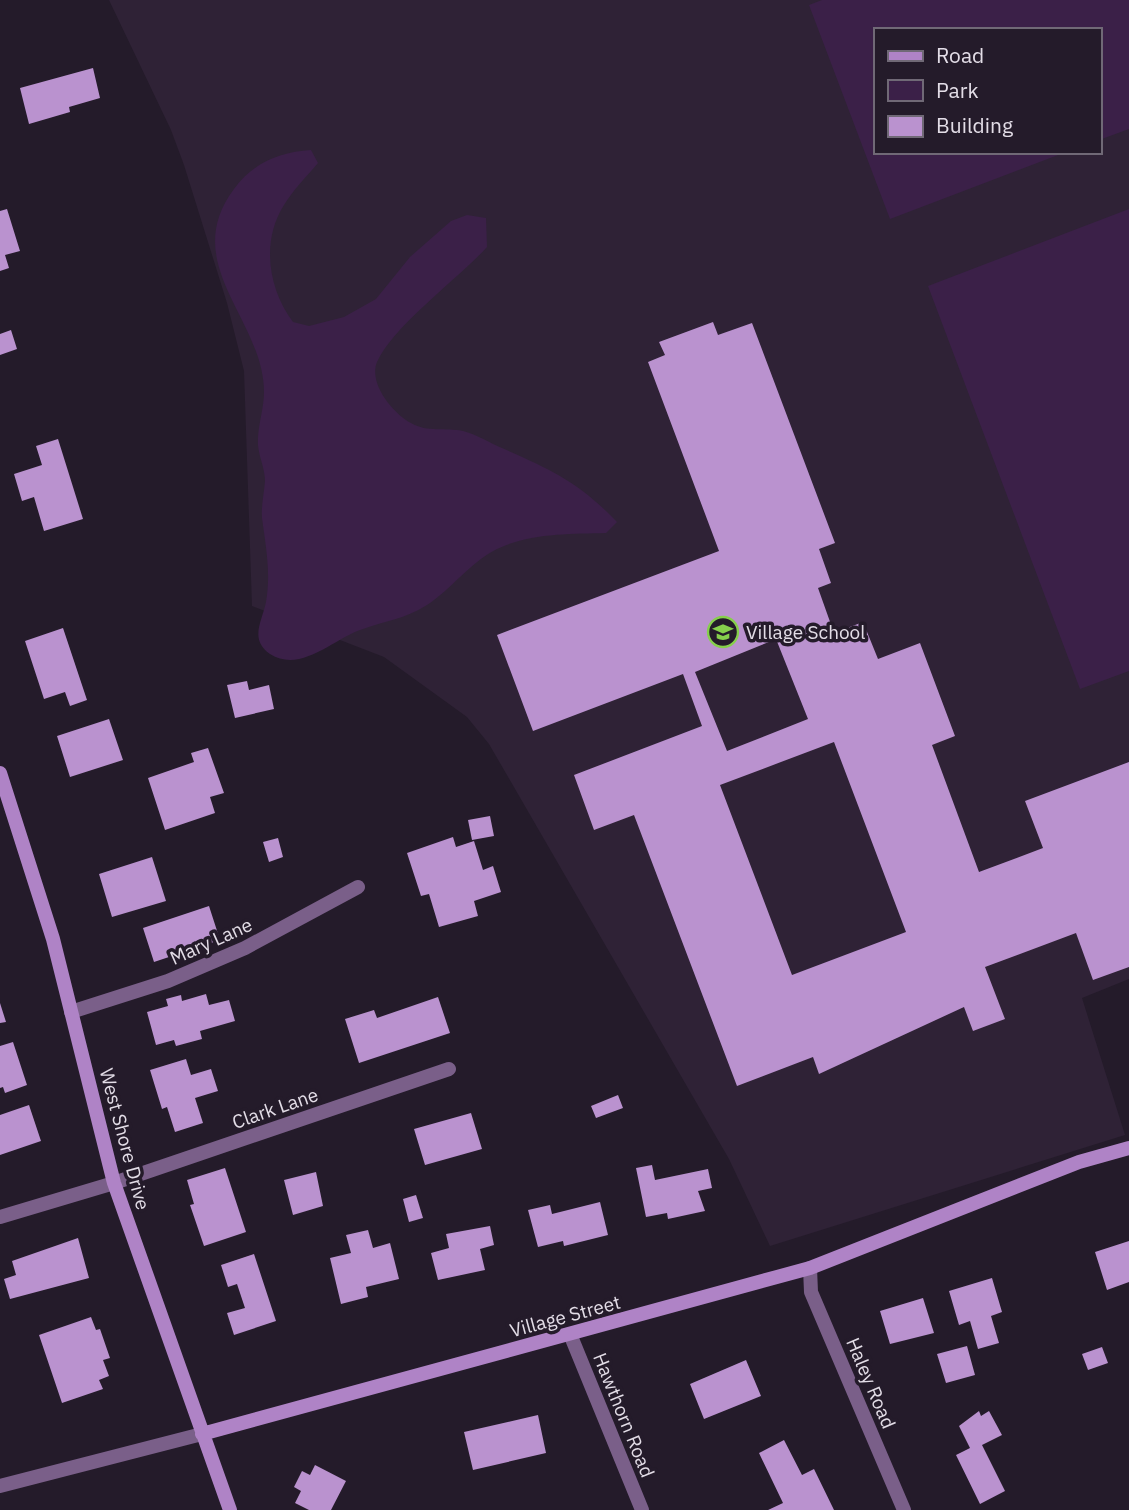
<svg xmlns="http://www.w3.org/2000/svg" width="1129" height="1510" viewBox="0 0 1129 1510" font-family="'IBM Plex Sans',sans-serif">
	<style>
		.built { fill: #2f2236; fill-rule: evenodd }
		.green { fill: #3b2048 }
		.building { fill: #ba92cf; fill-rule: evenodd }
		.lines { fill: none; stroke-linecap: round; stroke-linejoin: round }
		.street { stroke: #7a5f89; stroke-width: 14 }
		.secondary { stroke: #af83c6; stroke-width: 14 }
		.labels { text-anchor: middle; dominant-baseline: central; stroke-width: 7; stroke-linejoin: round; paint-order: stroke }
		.poi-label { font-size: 19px; fill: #e3dde7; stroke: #241b2a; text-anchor: start }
		.street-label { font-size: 19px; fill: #e3dde7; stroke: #241b2a }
	</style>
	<rect width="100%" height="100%" fill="#241b2a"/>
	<path class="built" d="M109,0H1129V979L1082,998L1125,1135L770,1246L729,1159L489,744L467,717L384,657L252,606L244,371L227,303L184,165L171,130ZM875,30H1099V152H875Z"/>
	<path class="green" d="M822,0H1129V129L1099,140V30H875V152H1066L890,219L809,5Z
		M311,150L318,163C307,176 293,190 284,205C261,241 268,289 293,322L309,326L344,317L376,299L410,257L451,221L467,215L486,218L487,247C458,279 394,325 377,362C368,384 394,414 411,423C428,433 445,427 463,431C476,434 490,443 502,448C552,470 579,482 617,522L606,533C570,534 530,533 497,549C469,563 452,589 427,605C405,619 385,621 363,629C334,638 301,674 270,654C249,639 262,622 266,602C271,573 266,548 262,518C261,506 264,494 265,481C265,469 259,457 258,445C257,427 264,410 264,392C264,319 178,264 234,189C253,163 279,152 311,150Z
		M1129,209V671L1080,689L928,286Z"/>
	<path class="building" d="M93,68L100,98L69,107L70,112L29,124L20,88Z
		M7,209L20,251L5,255L9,268L0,271V211Z
		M713,322L718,335L752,323L835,543L819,549L831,583L818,588L834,633L863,622L878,659L920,643L955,736L932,745L979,872L1043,848L1025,801L1129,762V967L1093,980L1076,933L985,967L1005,1019L973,1031L964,1007L819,1074L813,1057L737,1086L634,815L594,830L574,775L702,726L683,674L533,731L497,635L719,551L648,362L665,355L659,342ZM776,639L808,719L727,751L695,672ZM834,742L906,932L792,975L720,785Z
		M11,330L17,349L0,355V334Z
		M58,439L83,519L44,531L34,497L22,501L14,474L42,465L36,446Z
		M63,628L87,700L70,706L65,692L44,699L25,641Z
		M247,681L249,690L269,685L274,709L235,718L227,685Z
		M109,719L123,760L70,777L57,736Z
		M208,748L224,793L210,797L215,813L165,830L148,778L194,762L191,753Z
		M490,816L494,836L472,840L468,820Z
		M453,837L456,847L474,841L483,870L493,866L501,892L474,901L478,916L439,927L429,894L421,896L407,853Z
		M278,838L283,857L269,862L263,842Z
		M152,857L166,901L112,917L99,874Z
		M209,906L220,940L154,962L143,928Z
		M206,994L209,1005L229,1000L235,1021L200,1031L202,1039L176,1046L174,1040L156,1045L147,1012L168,1006L166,999L181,995L182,1001Z
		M438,997L450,1033L359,1063L345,1019L374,1010L377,1018Z
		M0,1003L6,1022L0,1023Z
		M13,1042L27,1085L5,1093L3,1087L0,1088V1046Z
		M186,1059L191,1075L211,1069L218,1091L195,1098L203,1123L175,1132L167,1107L162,1109L150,1070Z
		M618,1095L623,1108L596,1118L591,1106Z
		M29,1105L41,1141L0,1155V1115Z
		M471,1113L482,1149L425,1165L414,1129Z
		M652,1165L655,1180L708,1169L712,1188L698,1191L705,1211L668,1219L667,1213L646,1217L636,1168Z
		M225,1168L246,1232L204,1246L190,1205L194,1204L187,1180Z
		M316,1172L323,1206L293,1215L284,1180Z
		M416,1195L423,1218L409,1222L403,1199Z
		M600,1202L608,1235L564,1246L563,1241L538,1247L528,1210L550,1205L552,1214Z
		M490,1226L494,1245L480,1249L485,1270L438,1280L431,1253L449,1248L446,1234Z
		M368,1230L373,1248L390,1243L399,1279L366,1287L368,1297L341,1304L330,1258L351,1253L346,1235Z
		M78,1238L89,1278L10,1299L4,1279L16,1275L12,1261Z
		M1129,1241V1282L1107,1290L1095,1252Z
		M254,1254L276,1321L234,1335L227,1313L245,1308L237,1284L228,1287L221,1265Z
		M992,1278L1002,1312L991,1316L999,1343L978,1349L970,1321L959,1325L949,1291Z
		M923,1298L934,1333L890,1344L880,1311Z
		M91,1317L96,1330L100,1329L110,1358L103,1360L109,1376L99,1380L103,1389L62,1403L39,1335Z
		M967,1346L975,1375L946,1383L937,1354Z
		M1102,1347L1108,1363L1088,1370L1082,1354Z
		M746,1360L761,1396L704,1419L690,1384Z
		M979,1411L981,1416L989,1411L1002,1435L982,1445L1005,1491L980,1504L956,1455L970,1448L959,1426Z
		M538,1415L546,1453L473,1470L464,1432Z
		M784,1440L802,1475L814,1469L834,1510H768L783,1503L759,1453Z
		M315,1465L346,1481L331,1510H309L295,1503L301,1491L294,1487L302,1471L310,1475Z"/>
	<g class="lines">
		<path class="street" d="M71,1012L168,981L245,948L358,887
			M0,1217L114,1183L449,1069
			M810,1268L811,1292L904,1510
			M570,1334L642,1510
			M0,1486L202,1434"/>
		<path class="secondary" d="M0,773L53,939L114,1183L230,1510
			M202,1434L810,1268L1079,1162L1129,1148"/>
	</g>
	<defs>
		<g id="school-ring" transform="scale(1.575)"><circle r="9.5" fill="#241b2a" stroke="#86cf4c" stroke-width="1.5"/><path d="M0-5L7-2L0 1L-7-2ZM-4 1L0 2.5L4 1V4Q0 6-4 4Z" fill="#86cf4c"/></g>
	</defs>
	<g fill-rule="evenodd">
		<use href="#school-ring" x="723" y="632"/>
	</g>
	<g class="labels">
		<g class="poi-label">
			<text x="746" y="632">Village School</text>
		</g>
		<g class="street-label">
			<text transform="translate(211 941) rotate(-24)">Mary Lane</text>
			<text transform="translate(275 1108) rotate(-19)">Clark Lane</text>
			<text transform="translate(125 1139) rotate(75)">West Shore Drive</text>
			<text transform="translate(565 1316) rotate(-15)">Village Street</text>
			<text transform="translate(871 1383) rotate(67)">Haley Road</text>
			<text transform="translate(624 1415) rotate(68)">Hawthorn Road</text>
		</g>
	</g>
	<rect x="874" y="28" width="228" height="126" fill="#241b2a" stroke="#706976" stroke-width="2"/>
	<rect x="888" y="51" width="35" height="10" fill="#af83c6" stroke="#706976" stroke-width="2"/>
	<text x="936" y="63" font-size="21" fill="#e3dde7">Road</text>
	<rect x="888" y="80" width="35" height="21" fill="#3b2048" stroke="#706976" stroke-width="2"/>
	<text x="936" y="98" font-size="21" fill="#e3dde7">Park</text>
	<rect x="888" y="116" width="35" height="21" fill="#ba92cf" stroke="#706976" stroke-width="2"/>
	<text x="936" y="133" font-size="21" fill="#e3dde7">Building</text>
</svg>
